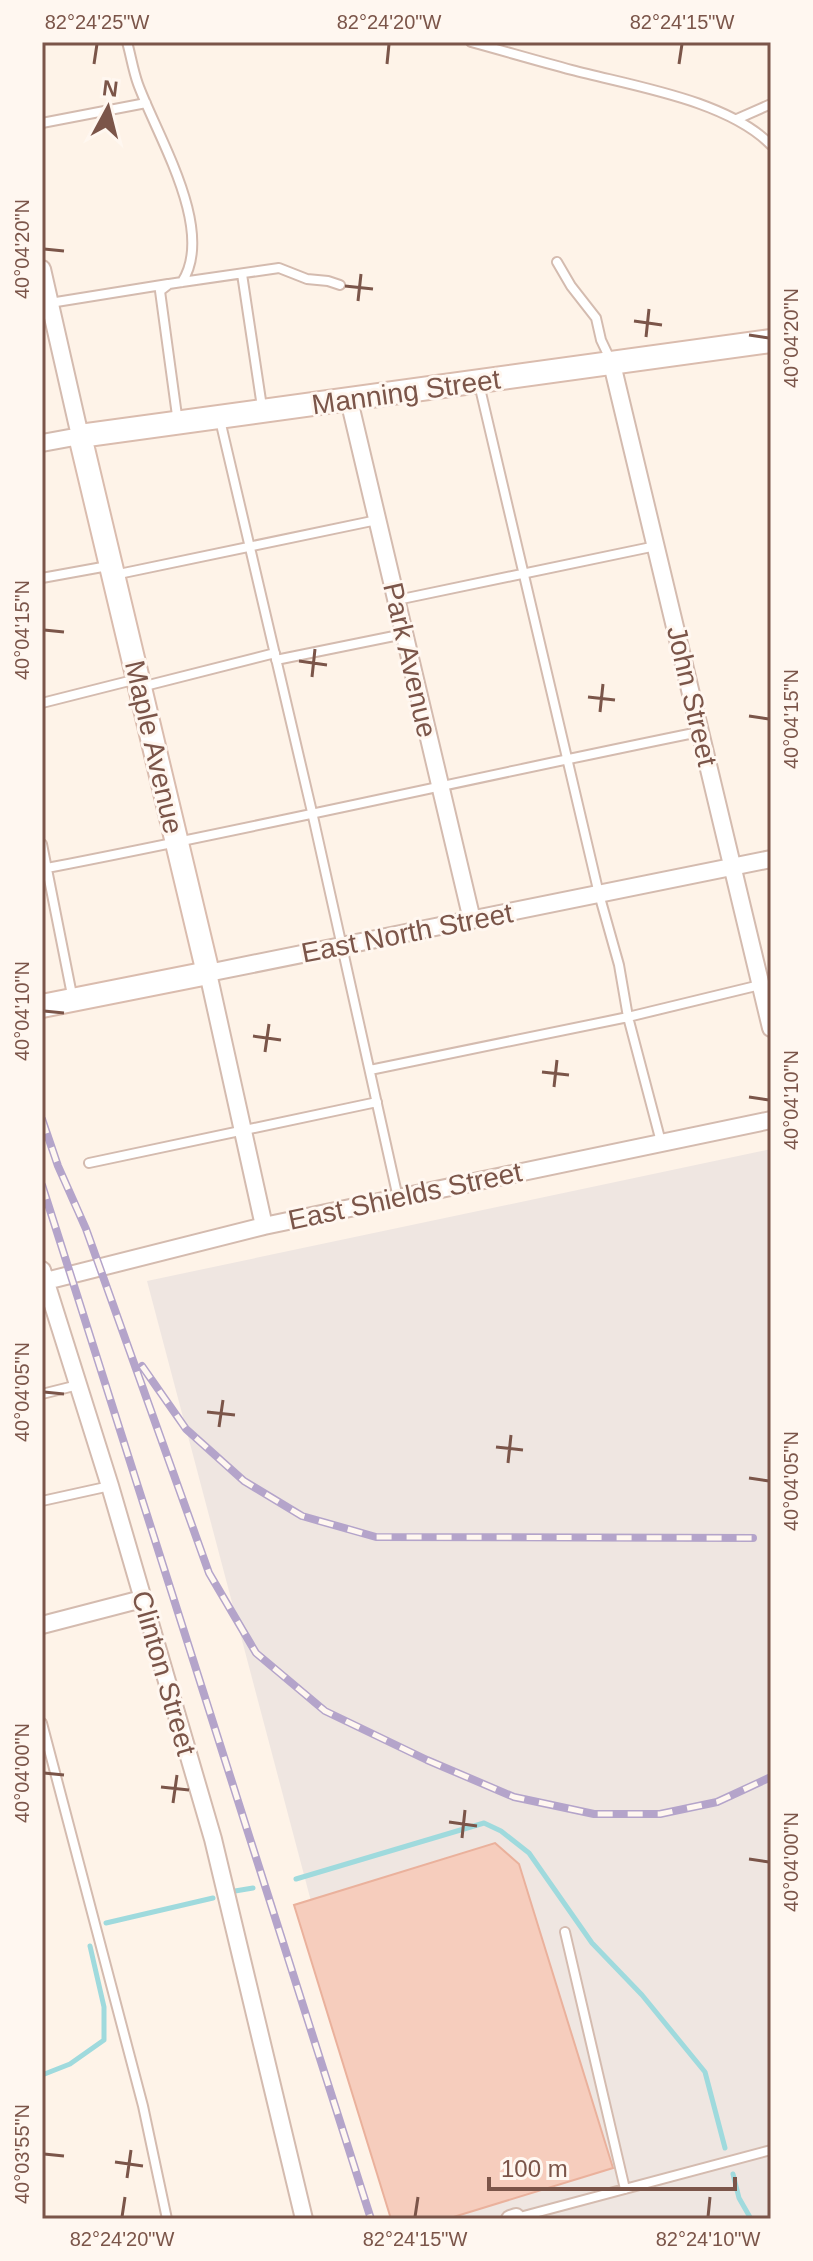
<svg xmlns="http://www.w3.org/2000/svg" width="813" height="2261" viewBox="0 0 813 2261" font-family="Arial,sans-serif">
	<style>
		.industrial { fill: #efe6e1 }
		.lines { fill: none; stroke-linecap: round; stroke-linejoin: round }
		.stream { stroke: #9fdadd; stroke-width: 5 }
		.building { fill: #f6cdbd; stroke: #eab19c; stroke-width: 2 }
		.lane-casing { stroke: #d4bbaf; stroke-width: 12 }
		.street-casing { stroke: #d4bbaf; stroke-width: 20 }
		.secondary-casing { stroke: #dabcae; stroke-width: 26 }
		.lane { stroke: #fff; stroke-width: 8 }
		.street { stroke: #fff; stroke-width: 16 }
		.secondary { stroke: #fff; stroke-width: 22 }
		.rail-casing { stroke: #b4a4ca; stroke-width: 8 }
		.rail { stroke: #fff7f0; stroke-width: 5; stroke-dasharray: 15; stroke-linecap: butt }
		.ticks { fill: none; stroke: #7b5549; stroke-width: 3 }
		.labels { text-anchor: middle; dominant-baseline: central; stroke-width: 6; stroke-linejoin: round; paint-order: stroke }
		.street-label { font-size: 28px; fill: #7b5549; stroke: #fff7f0 }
		.neatline { fill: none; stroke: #7b5549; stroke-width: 3 }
		.ticks-label { font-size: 20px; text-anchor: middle; fill: #7b5549 }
	</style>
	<rect width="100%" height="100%" fill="#fef3e8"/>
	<path class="industrial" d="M771,1149V2219H395L147,1281Z"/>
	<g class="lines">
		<path class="stream" d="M296,1879L484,1823L501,1831L529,1853L592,1943L642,1995L705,2072L725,2148
			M235,1891L253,1888
			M106,1923L213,1898
			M42,2075L70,2064L104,2040V2007L90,1946
			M733,2174L739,2198L751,2219"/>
	</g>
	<path class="building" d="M495,1843L519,1864L613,2168L447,2219H391L294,1905Z"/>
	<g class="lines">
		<g class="lane-casing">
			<path id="lane" d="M127,42C131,56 133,70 138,84C157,136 216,230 182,282
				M471,42C504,51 538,61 572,70C632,86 727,100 771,145
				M737,119L771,104
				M42,123L146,103
				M557,262L571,286L596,318L601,340L610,359
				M242,274L262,407
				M50,303L168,284
				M479,384L599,894L619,965L628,1017L661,1142
				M220,420L312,812L398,1198
				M178,423L160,291L169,284L182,282L279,268L307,279L328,281L340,285
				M114,575L377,520
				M42,578L108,566
				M397,600L656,546
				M276,660L404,634
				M141,687L275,653
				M42,703L137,679
				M42,844L73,1000
				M47,868C265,826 482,776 699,732
				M370,1070L628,1017L760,985
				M89,1163L377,1102
				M42,1394L78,1385
				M42,1501L110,1486
				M42,1723L143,2106L167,2219
				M565,1932L625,2189
				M516,2218L771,2150"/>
		</g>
		<g class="street-casing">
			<path id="street" d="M42,269L80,436L42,443
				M612,364L771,1028
				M349,400L472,920
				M264,1226L208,973L771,859
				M42,1270L110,1486L213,1839L304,2219
				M42,1282L264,1226L771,1120
				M42,1625L142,1599
				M510,2219L516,2217"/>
		</g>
		<g class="secondary-casing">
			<path id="secondary" d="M42,1006L208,973L80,436L771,341"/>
		</g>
		<use href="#lane" class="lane"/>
		<use href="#street" class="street"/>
		<use href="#secondary" class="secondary"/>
		<g class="rail-casing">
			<path id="rail" d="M42,1119L58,1166L86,1229L209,1573L256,1653L325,1711L427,1760L514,1797L594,1814H660L717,1802L771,1777
				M42,1185L371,2219
				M142,1366L186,1429L244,1481L302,1516L376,1537L753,1538"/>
		</g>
		<use href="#rail" class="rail"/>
	</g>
	<path class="ticks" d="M94,64L97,44M387,64L389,44M679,64L682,44M44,249L64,251M345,286L373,289M358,301L361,274M634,321L662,325M749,335L769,338M646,337L649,309M44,630L64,632M299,661L327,665M312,677L315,649M588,697L615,700M600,712L603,684M749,716L769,719M44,1011L64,1013M253,1036L281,1040M265,1052L269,1024M542,1072L569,1075M554,1087L557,1060M749,1097L769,1100M44,1392L64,1394M207,1412L235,1415M219,1427L223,1400M496,1447L523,1450M508,1463L511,1435M749,1478L769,1481M44,1773L64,1775M161,1787L189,1790M173,1803L177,1775M449,1822L477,1826M462,1838L465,1810M749,1859L769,1862M44,2154L64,2156M115,2162L143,2166M127,2178L131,2150M122,2217L125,2197M415,2217L418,2197M708,2217L710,2197"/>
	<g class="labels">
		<g class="street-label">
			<text transform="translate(406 392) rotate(-8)">Manning Street</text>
			<text transform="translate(410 660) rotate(77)">Park Avenue</text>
			<text transform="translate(692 696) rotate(77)">John Street</text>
			<text transform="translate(154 747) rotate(77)">Maple Avenue</text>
			<text transform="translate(407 933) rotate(-11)">East North Street</text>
			<text transform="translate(405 1196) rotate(-12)">East Shields Street</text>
			<text transform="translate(164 1673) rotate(74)">Clinton Street</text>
		</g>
	</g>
	<rect width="813" height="2261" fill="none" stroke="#fff7f0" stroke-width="88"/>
	<g transform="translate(108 108) rotate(7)" stroke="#fff7f0" stroke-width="6" paint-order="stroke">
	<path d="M0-6L14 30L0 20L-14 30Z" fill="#7b5549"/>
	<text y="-12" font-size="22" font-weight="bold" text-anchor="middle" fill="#7b5549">N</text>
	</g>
	<path d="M489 2177v12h246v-12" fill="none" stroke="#7b5549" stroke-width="4"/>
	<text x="501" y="2177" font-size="24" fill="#7b5549" stroke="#fff7f0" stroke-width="6" paint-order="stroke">100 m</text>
	<rect x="44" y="44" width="725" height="2173" class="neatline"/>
	<g class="ticks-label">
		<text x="97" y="29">82°24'25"W</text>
		<text x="389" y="29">82°24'20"W</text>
		<text x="682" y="29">82°24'15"W</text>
		<text transform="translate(22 249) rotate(-90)" y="7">40°04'20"N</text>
		<text transform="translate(791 338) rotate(-90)" y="7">40°04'20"N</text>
		<text transform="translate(22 630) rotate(-90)" y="7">40°04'15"N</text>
		<text transform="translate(791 719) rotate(-90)" y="7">40°04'15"N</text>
		<text transform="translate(22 1011) rotate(-90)" y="7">40°04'10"N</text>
		<text transform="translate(791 1100) rotate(-90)" y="7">40°04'10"N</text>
		<text transform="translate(22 1392) rotate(-90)" y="7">40°04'05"N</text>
		<text transform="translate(791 1481) rotate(-90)" y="7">40°04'05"N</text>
		<text transform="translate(22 1773) rotate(-90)" y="7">40°04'00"N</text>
		<text transform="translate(791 1862) rotate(-90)" y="7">40°04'00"N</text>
		<text transform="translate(22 2154) rotate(-90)" y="7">40°03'55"N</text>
		<text x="122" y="2246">82°24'20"W</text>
		<text x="415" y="2246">82°24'15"W</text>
		<text x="708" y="2246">82°24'10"W</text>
	</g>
</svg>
